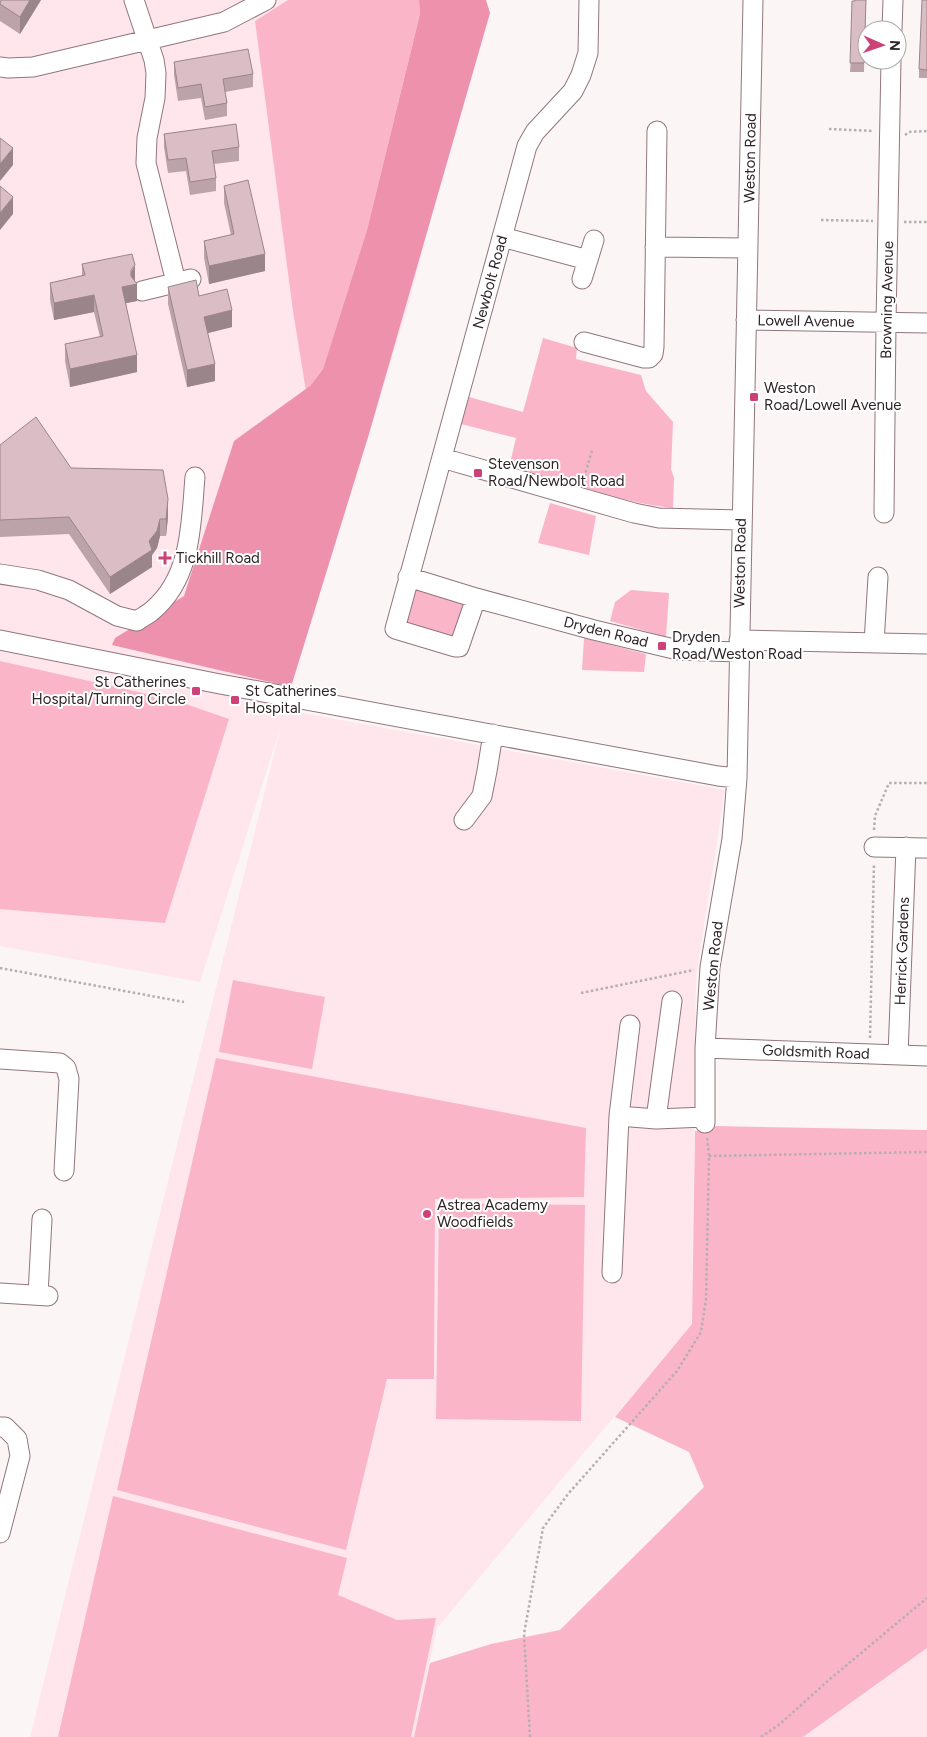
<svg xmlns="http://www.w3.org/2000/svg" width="927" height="1737" viewBox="0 0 927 1737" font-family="Figtree,sans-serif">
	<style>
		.built { fill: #fee6ec }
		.green { fill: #fbb5c9 }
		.forest { fill: #ee91ad }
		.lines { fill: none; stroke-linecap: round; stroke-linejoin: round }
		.minor-casing { stroke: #90767d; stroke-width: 21 }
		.path { stroke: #b6aeb0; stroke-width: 2.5; stroke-dasharray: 2.5 2.5; stroke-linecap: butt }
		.minor { stroke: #fff; stroke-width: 19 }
		.wall { fill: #bca3a9 }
		.shaded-wall { fill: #99858a }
		.building { fill: #dbbec5; stroke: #99858a }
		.poi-dot { fill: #cc4178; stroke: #fff; stroke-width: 2 }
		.labels { text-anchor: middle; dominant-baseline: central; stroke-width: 4; stroke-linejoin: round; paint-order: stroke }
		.street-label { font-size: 15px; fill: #2f2427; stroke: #fff }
		.poi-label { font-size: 15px; fill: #2f2427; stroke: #fff; text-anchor: start }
	</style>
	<rect width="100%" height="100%" fill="#fbf5f6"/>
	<path class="built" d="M0,0H473L480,29L409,302L292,681L286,710L725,790L696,977L692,1324L437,1628L414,1737H30L282,722L200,982L0,946Z
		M927,1648V1737H803Z"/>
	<path class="green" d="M288,0H419L420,14L367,230L323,369L306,391L293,311L255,21Z
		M543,338L577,348L576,359L641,375L646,391L673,422L671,469L674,478L673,508C618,502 563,482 509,467L516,438L461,424L469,397L523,412Z
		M550,503L596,516L589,555L538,543Z
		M419,589L464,603L466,608L454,639L406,626L414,592Z
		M631,590L669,593L666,637L610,621L615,602Z
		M584,638L646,654L644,672L582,670Z
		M0,661L174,700L229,719L165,923L0,909Z
		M233,980L325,997L312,1069L219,1052Z
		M216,1058L586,1128L584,1197L435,1199L434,1379H387L346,1550L117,1490Z
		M714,1126L927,1130V1648L803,1737H414L430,1663L491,1644L560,1630L704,1487L689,1452L615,1417L692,1324L695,1131H710Z
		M439,1203L585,1205L581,1421L436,1419Z
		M113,1496L347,1558L338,1595L397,1620L436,1618L411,1737H58Z"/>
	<path class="forest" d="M419,0H486L490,13L369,434L291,687L112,645L115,638L184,596L234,441L310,386L323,369L367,230L420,14Z"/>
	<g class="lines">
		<g class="minor-casing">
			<path id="minor" d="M134,0L154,60L156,73L155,98L147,138L146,163L176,282
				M892,30L893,0
				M0,67L8,68L33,67L224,22L266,0
				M502,237L588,260
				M655,247L747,248
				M582,279L594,240
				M142,291L191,279
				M746,320L927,323
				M584,342L644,358H649L653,354L654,347L657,131
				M442,458L634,513L659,518L741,520
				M884,513L886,323L891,60
				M0,574L38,580L69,590L117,616L137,621C142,617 149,614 153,610C192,577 191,523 195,477
				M408,577L476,598L594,630L678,650L739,652
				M476,598L459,647H455L395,629L527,146L535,132L573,91L581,75L588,53L589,0
				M0,640L220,684L718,776L737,778
				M739,640L927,644
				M874,643L878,577
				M464,820L482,796L487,771L493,734
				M874,847L927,848
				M705,1048L927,1056
				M898,1055L906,847
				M0,1059L60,1063L66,1068L69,1079L64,1171
				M619,1116L656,1119L705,1117
				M656,1119L672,1001
				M705,1123V1048L710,967L732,839L737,778L753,0
				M612,1273L619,1116L630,1025
				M0,1293L48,1296
				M38,1295L42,1219
				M0,1427H5L17,1439L20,1456L0,1533"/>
		</g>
		<path class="path" d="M829,129L874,131
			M905,135L909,132L927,131
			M821,220L873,221
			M904,222H927
			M583,482L592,450
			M874,830L875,816L889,783H927
			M0,968L184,1002
			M581,993L694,970
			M870,1038L874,863
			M709,1156L927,1152
			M530,1737L524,1634L543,1528L568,1494L677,1371L701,1332L706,1300L709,1156L707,1137
			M761,1737L780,1724L830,1679L927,1598"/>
		<use href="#minor" class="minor"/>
	</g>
	<path class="wall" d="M41,0L20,34L0,21V2Z
		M866,0L864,72H850L855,1Z
		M927,0V78H919V69Z
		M174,62L253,74V87L225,92L227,103V116L205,120L201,98L178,101L174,75Z
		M164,134L239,147V161L214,164L216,178V191L190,195L186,171L168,173L164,147Z
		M224,186L265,271L209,284L204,258V241L231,235L224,203Z
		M82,264L135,281L137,301L126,303L137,372L70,387L65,361V344L100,337L94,312L54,320L50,300V283L82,276Z
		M168,287L199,296L232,327L208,333L215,381L187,387L168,304Z
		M0,445L71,468L168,517L166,536H160L157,548L152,555V567L110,594L69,534L0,537Z"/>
	<path class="shaded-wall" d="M30,0H41L20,34V17Z
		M13,148V165L0,181V164Z
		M13,197V214L0,230V213Z
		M265,254V271L209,284V266Z
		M135,265V283L137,284V301L122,304V287Z
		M94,295V312L54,320V303Z
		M232,310V327L204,334V317Z
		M137,355V372L70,387V369Z
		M215,364V381L187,387V370Z
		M168,499V517L166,536V519Z
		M160,519V536L157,548L152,555V567L110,594V577L149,541Z"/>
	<path class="building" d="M1,0H30L20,17L0,4Z
		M855,0H866L864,63H850L852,1H855Z
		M922,0H927V70L919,69Z
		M248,49L253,74L223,79L227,103L205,107L201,84L178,88L174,62Z
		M236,124L239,147L212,151L216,178L190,182L186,158L168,160L164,134Z
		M0,138L13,148L0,164Z
		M248,180L265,254L209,266L204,241L234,234L224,186Z
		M0,186L13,197L0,213Z
		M132,254L135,265L131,270V276L137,284L122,287L137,355L70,369L65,344L103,336L94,295L54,303L50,283L85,275L82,264Z
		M196,280L199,296L227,289L232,310L204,317L215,364L187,370L168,287Z
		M36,417L71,468L163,470L168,499L166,519H160L157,531L149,541L152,550L110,577L69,517L0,520V445Z"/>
	<g class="poi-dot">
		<rect x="749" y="392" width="10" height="10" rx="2.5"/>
		<rect x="473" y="468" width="10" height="10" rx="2.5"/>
		<path d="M162.5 550.5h5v5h5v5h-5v5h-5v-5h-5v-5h5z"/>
		<rect x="657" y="641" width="10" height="10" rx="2.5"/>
		<rect x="191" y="686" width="10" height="10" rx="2.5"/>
		<rect x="230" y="695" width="10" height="10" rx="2.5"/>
		<circle cx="427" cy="1214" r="5"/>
	</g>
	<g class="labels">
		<g class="street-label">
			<text transform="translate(750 158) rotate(-89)">Weston Road</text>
			<text transform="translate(490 282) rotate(-75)">Newbolt Road</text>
			<text transform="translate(887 300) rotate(-89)">Browning Avenue</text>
			<text transform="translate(806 321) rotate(1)">Lowell Avenue</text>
			<text transform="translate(740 563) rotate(-89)">Weston Road</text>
			<text transform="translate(606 632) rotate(14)">Dryden Road</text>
			<text transform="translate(902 951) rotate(-88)">Herrick Gardens</text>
			<text transform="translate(713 966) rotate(-84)">Weston Road</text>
			<text transform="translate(816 1052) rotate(2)">Goldsmith Road</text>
		</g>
		<g class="poi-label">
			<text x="764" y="388">Weston<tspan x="764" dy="17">Road/Lowell Avenue</tspan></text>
			<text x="488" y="464">Stevenson<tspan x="488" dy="17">Road/Newbolt Road</tspan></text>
			<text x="176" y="558">Tickhill Road</text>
			<text x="672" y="637">Dryden<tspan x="672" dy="17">Road/Weston Road</tspan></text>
			<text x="186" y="682" text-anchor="end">St Catherines<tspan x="186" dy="17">Hospital/Turning Circle</tspan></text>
			<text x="245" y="691">St Catherines<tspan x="245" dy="17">Hospital</tspan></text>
			<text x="437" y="1205">Astrea Academy<tspan x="437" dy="17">Woodfields</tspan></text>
		</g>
	</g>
	<g transform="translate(882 45) rotate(92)"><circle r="24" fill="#ffffff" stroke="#aca7a9"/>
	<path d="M0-4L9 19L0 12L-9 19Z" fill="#cc4178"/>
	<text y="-8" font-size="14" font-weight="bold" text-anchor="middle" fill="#2f2427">N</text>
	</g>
</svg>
